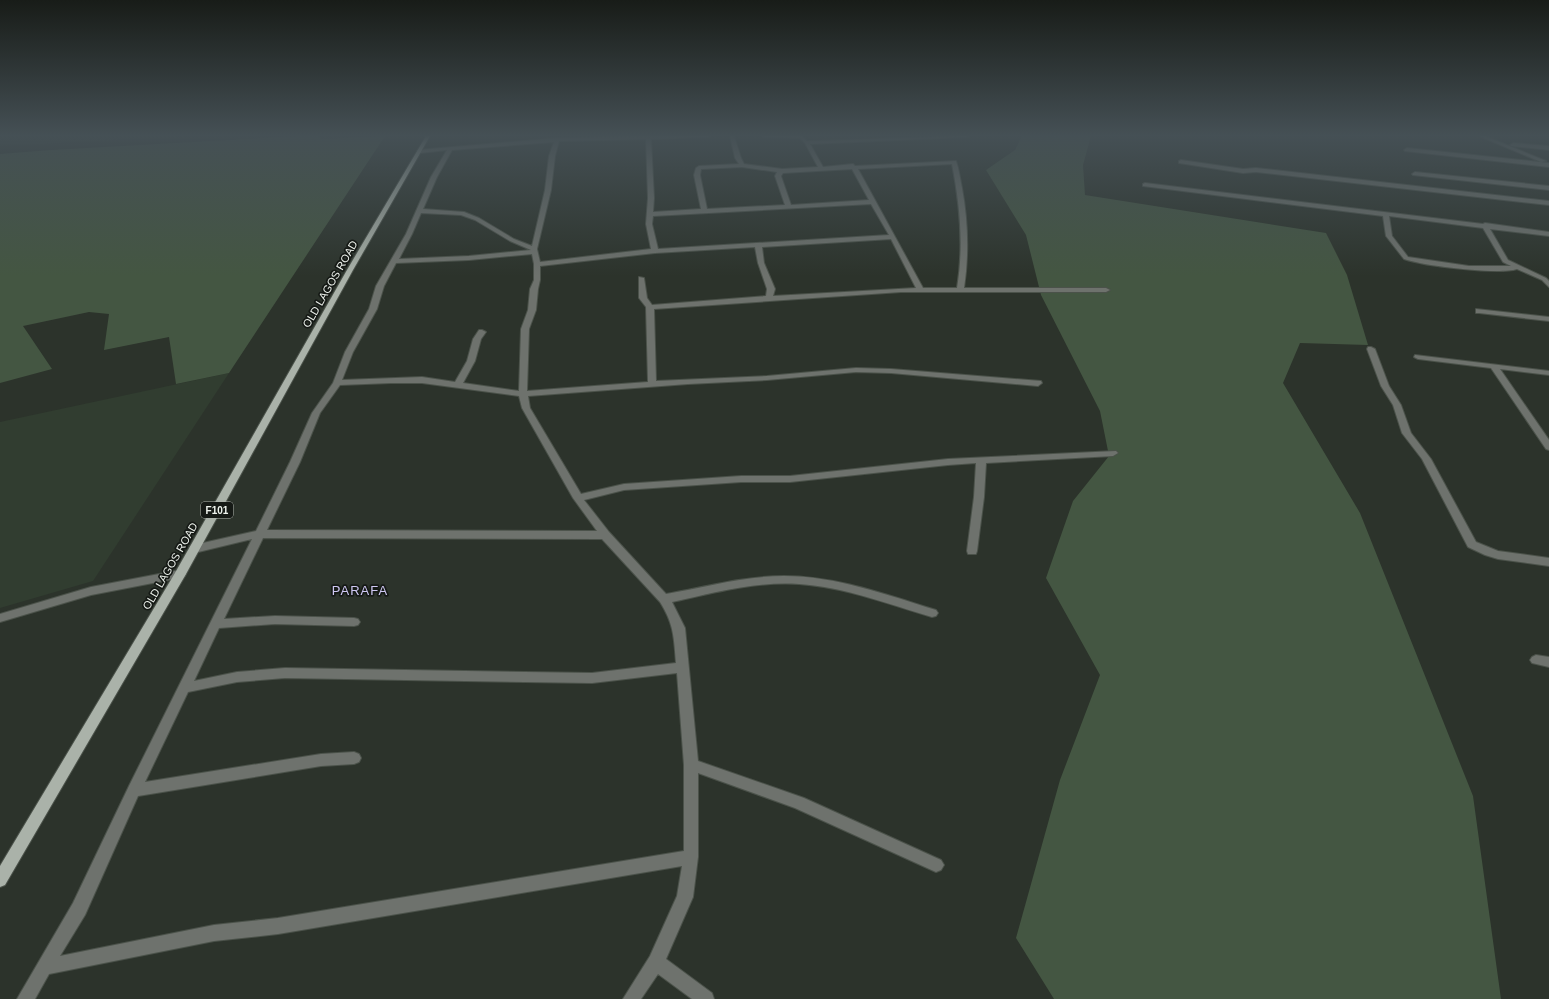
<svg xmlns="http://www.w3.org/2000/svg" width="1549" height="999" viewBox="0 0 1549 999" font-family="Helvetica,sans-serif">
	<style>
		.built { fill: #313d30 }
		.green { fill: #445642 }
		.lines { fill: none; stroke-linecap: round; stroke-linejoin: round }
		.minor-casing { stroke: #4b524a; stroke-width: 2 }
		.major-casing { stroke: #4b524a; stroke-width: 2 }
		.minor { fill: #6e726d; fill-rule: evenodd }
		.major { fill: #aab2a9; fill-rule: evenodd }
		.labels { text-anchor: middle; dominant-baseline: central; stroke-width: 3.5; stroke-linejoin: round; paint-order: stroke }
		.shield { fill: #161a16; stroke: #aeb3ad; stroke-width: 1 }
		.shield-label { font-size: 10px; font-weight: bold; fill: #eff4ee }
		.street-label { font-size: 11px; fill: #eff4ee; stroke: #161a16 }
		.quarter-label { font-size: 13px; letter-spacing: 1px; fill: #cfc8f3; stroke: #161a16 }
	</style>
	<rect width="100%" height="100%" fill="#2c332b"/>
	<path class="built" d="M0,136H192L0,146Z
		M229,373L93,581L0,608V422Z"/>
	<path class="green" d="M300,136H320L321,139L385,136L229,373L176,384L169,337L104,350L109,314L89,312L23,326L52,369L0,383V154L51,150Z
		M1022,136H1091L1083,165L1085,195L1326,233L1347,275L1368,345L1300,343L1283,383L1360,513L1473,796L1501,999H1054L1016,938L1060,780L1100,675L1046,578L1073,501L1109,456L1100,411L1041,295L1026,235L986,170L1015,150Z"/>
	<g class="lines">
		<g class="minor-casing">
			<path id="minor" d="M647,136H710L708,137L651,139L654,198L653,212L701,209L694,175L696,168L699,166L739,164L735,158L730,136H734L741,158L744,164L782,169L818,167L805,143L800,138L764,137L762,136H802L807,141H811L968,136L966,137L810,144L823,167L853,164L855,166L956,161C959,169 960,179 962,188C968,221 969,255 964,288H1106L1110,290L1106,292H901L654,309L656,381L767,376L856,368L891,369L1041,381L1042,383L1038,386L891,373L856,372L767,380L688,384L528,396L530,408L581,494L624,484L741,476H790L948,459L1116,451L1118,453L1113,456L986,463L984,497L977,551L976,554H968L967,551L974,497L976,463L948,465L790,482H741L624,490L584,500L609,532L666,594C705,587 745,576 784,576C836,576 887,595 936,610L938,613L936,616L932,617C888,604 844,587 799,584C756,581 713,593 672,602L685,628L698,761L804,798L941,860L944,865L941,870L936,872L795,808L698,773V857L693,897L666,959L712,993L714,999H692L658,974L641,999H623L650,956L677,896L682,866L278,934L214,941L49,974L35,999H17L73,903L129,786L252,539L194,553L190,552L189,549L190,546L194,545L256,531L290,462L312,413L333,383L345,352L369,309L376,286L406,234L431,177L447,150L420,153L417,151L418,150L557,138ZM646,139L648,198L646,224L651,249L540,262L537,249L551,190L555,156L559,141ZM554,142L549,156L545,190L532,246L514,239L479,218L464,212L423,209L437,177L452,150ZM952,164C960,205 964,246 957,288H923L858,169ZM742,167L777,172L775,176L785,205L707,209L700,175L701,169ZM852,169L869,200L791,205L781,176L783,173ZM871,204L889,235L658,249L652,224L653,216ZM421,213L461,215L475,220L510,241L531,250L469,256L399,259L412,234ZM891,239L916,288L773,296L775,289L764,263L762,247ZM755,247L758,263L767,289L766,296L652,305L647,298L644,278L639,277V298L646,307L648,382L527,391L529,329L536,310L538,289L540,280V266L655,253ZM532,254L534,264V280L530,289L528,310L521,329L519,391L463,383L475,361L481,339L486,332L482,330H479L473,339L467,361L455,382L422,377L342,380L353,352L377,309L384,286L396,263L469,260ZM391,383H422L519,396L522,408L573,498L597,531L267,530L300,462L320,413L340,385ZM263,538L602,539L660,602C674,624 674,638 676,663L592,673L285,668L237,672L194,681L219,628L275,624L354,626L358,625L360,622L358,619L354,618L275,616L224,619ZM677,673L684,765V851L278,918L214,925L60,956L85,915L138,796L321,766L354,764L359,762L361,758L359,754L354,752L321,754L145,782L188,692L237,682L285,678L592,683Z
				M1479,136H1485L1546,161L1541,162Z
				M1513,143L1549,146V150L1511,146L1510,145Z
				M1407,148L1549,163V167L1405,151L1404,150Z
				M1181,160L1243,169L1256,168L1549,201V205L1256,172L1243,173L1179,163V161Z
				M1415,172L1549,186V190L1413,175L1412,174Z
				M1145,183L1483,224L1485,223L1549,232V236L1490,229L1508,260L1546,278L1549,281V287L1542,280L1517,269C1498,275 1424,266 1404,259L1386,236L1383,216L1143,186V184ZM1389,216L1483,228L1503,262L1511,266H1469L1408,257L1392,236Z
				M1476,309L1549,317V321L1479,313H1476Z
				M1368,347H1371L1375,349L1389,386L1401,405L1411,433L1431,459L1476,542L1498,551L1549,558V566L1498,559L1485,555L1468,547L1422,459L1402,433L1393,405L1381,386L1367,349Z
				M1415,355L1549,371V375L1500,369L1549,440V450L1546,449L1491,368L1418,359L1414,357Z
				M180,570L184,571L186,574L184,577L91,595L0,622V614L91,587Z
				M1536,655L1549,657V667L1532,663L1530,660L1532,657Z"/>
		</g>
		<g class="major-casing">
			<path id="major" d="M426,136H430L353,270L186,574L5,885L0,887V866L175,573L347,270Z"/>
		</g>
		<use href="#minor" class="minor"/>
		<use href="#major" class="major"/>
	</g>
	<linearGradient id="sky" x2="0" y2="1"><stop stop-color="#181c18"/><stop offset="0.49" stop-color="#455055"/><stop offset="1" stop-color="#455055" stop-opacity="0"/></linearGradient>
	<rect width="1549" height="276" fill="url(#sky)"/>
	<g class="labels">
		<rect class="shield" x="201" y="502" width="32" height="16" rx="3"/>
		<g class="shield-label">
			<text x="217" y="510">F101</text>
		</g>
		<g class="street-label">
			<text transform="translate(330 284) rotate(-60)">OLD LAGOS ROAD</text>
			<text transform="translate(170 566) rotate(-60)">OLD LAGOS ROAD</text>
		</g>
		<g class="quarter-label">
			<text x="360" y="590">PARAFA</text>
		</g>
	</g>
</svg>
